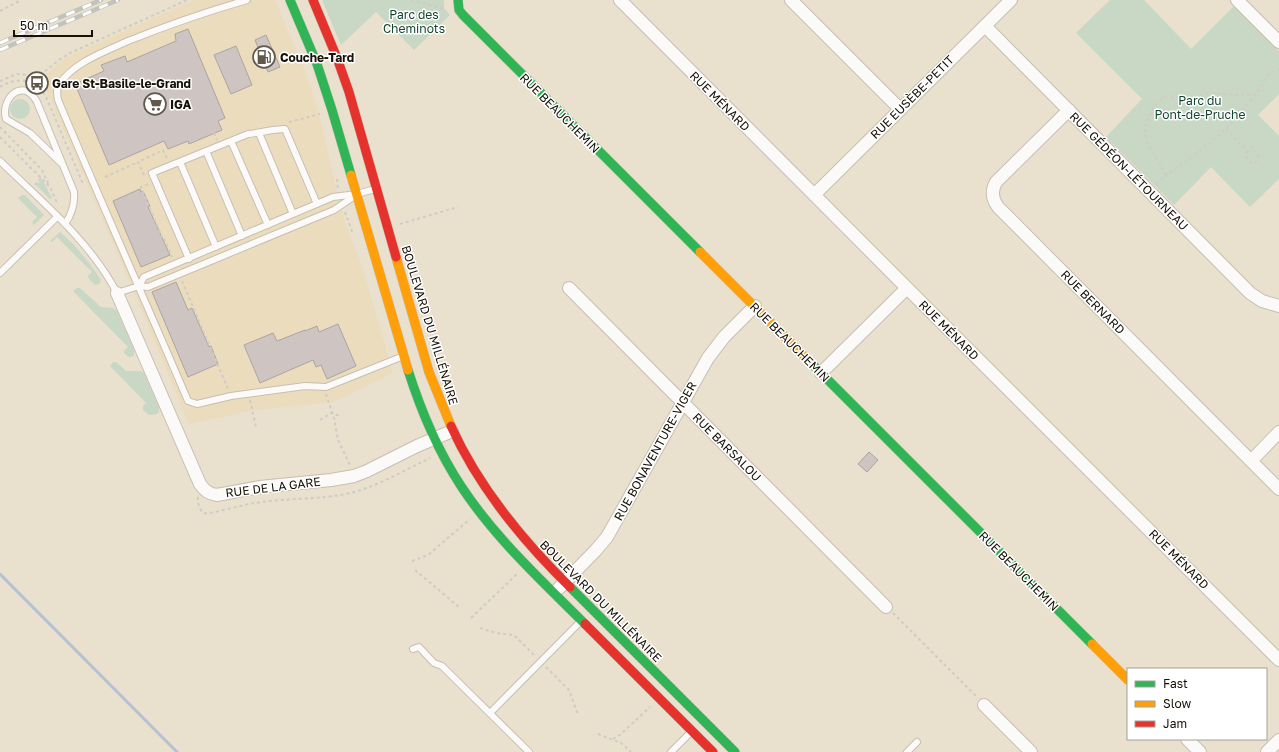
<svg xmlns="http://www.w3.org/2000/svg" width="1279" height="752" viewBox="0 0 1279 752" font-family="'Golos Text',sans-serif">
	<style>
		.built { fill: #ebdcbe }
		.green { fill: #c9d7c5 }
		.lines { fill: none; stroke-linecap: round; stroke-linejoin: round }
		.stream { stroke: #b5c2d3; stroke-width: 3 }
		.building { fill: #cec5c2; stroke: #aca4a1 }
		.lane-casing { stroke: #c6bfb2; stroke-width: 8 }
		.street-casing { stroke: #c6bfb2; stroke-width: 14 }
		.fast-casing { stroke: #c6bfb2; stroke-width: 10 }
		.slow-casing { stroke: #c6bfb2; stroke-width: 10 }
		.jam-casing { stroke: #c6bfb2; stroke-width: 10 }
		.path { stroke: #cfccc6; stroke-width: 2; stroke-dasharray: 3 3; stroke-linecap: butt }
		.lane { stroke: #fcfaf8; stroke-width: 6 }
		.street { stroke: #fcfaf8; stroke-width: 12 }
		.fast { stroke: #30b455; stroke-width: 9 }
		.slow { stroke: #ff9f0a; stroke-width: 9 }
		.jam { stroke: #e5322d; stroke-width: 9 }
		.rail-casing { stroke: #c4c2bd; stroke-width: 4.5 }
		.rail { stroke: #fff; stroke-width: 3; stroke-dasharray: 9; stroke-linecap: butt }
		.labels { text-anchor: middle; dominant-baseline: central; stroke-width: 3; stroke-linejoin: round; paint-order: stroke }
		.park-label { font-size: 12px; fill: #12452f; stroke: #fff }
		.poi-label { font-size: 12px; font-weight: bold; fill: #171106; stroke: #fff; text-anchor: start }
		.street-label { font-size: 12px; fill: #171106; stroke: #fff }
	</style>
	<rect width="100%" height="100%" fill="#e9e0ce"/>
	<path class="built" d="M193,0H275L305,71L312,91L322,126L336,188L346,225L363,269L393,373L334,402L255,410L189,424L127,276L41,78L65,58Z"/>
	<path class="green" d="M322,0H444V8L450,15L414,50L376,12L341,45Z
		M1110,0H1144L1191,49L1234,6L1279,51V94L1258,115L1279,136V179L1250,207L1211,167L1174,205L1106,137L1142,99L1076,33Z
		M10 109a10 10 0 1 1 20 0a10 10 0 1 1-20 0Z
		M41,180L44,183L52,198L50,199L36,185Z
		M22,195H25L43,214L44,215L34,225L32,222L37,217L18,198Z
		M60,232C76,245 89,262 101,280L99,284L95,285L89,279L88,276L92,272L57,237L52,242L50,241Z
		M77,288H80L101,307L113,308L117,311L134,350V356L129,357L124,353V351L128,347L73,291Z
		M113,362H116L126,371H141L144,373L159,408V411L157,414L149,415L143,410V406L146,403L110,366Z"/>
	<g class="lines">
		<path class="stream" d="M0,574L177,752"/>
	</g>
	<path class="building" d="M188,29L225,118L218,121L222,130L189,144L188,141L168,149L164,141L109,165L75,84L104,71L101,65L125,56L127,62L176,41L175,34Z
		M266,35L280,67L268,72L255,40Z
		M236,46L252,85L231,94L214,55Z
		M140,189L141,192L143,191L150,206L148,207L170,255L141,267L113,201Z
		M176,282L188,310L192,308L209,347L211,346L218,364L188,377L152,292Z
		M338,324L356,366L327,379L321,365L316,367L313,360L260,383L244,345L273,333L277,341L305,330V331L317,326L319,332Z
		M869,452L878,460L867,472L858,464Z"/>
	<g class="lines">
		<g class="lane-casing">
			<path id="lane" d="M247,0C205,12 168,25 128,41C106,51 72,63 59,85C56,89 57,94 58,100C100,200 145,300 188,401L197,404L231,396L305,386L326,387L401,357
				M259,133L293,214
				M231,141L268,225
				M206,151L242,236
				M0,161C42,202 90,241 117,293L139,286L148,287L334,210L356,195
				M180,162L216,247
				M61,163L30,133L6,119C0,99 23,76 37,102L74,192C75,204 72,214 65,224
				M189,259L152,173L248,134C260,133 272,129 285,129L317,204
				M0,273L57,217
				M139,286L144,277L333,197L357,194L375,189
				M413,649L419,647L434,663L442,666L529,752
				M490,713L580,622
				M671,752L691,732
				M907,752L917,742"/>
		</g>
		<g class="street-casing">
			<path id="street" d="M620,0L907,288L1279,660
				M791,0L900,109
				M1237,0L1279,42
				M985,26L1250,293L1262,301L1279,306
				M1069,110L996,182C991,191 992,199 998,207L1279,489
				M814,195L1011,0
				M569,288L886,607
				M117,293L200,484C205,491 209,494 217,495L260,487L331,480L354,476L367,471L417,446L452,431
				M821,373L907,288
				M1251,461L1279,432
				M559,588L596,550L607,537L708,358L724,337L755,306
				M984,705L1031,752
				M1187,739L1200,752
				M1267,752L1279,740"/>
		</g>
		<g class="fast-casing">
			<path id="fast" d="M290,0L317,64L332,110L351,175
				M458,0L459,10L463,15L700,252
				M810,362L1092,644
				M408,370C421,411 438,451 461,486C495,538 542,581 585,624
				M570,587L735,752"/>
		</g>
		<g class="slow-casing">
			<path id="slow" d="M351,175L408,370
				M700,252L810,362
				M396,257L429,372L451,426
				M1092,644L1128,680"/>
		</g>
		<g class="jam-casing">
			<path id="jam" d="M313,0L337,58L349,92L396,257
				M451,426C479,488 522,540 570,587
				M585,624L713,752"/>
		</g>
		<path class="path" d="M411,0C422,2 436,9 446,8
			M0,11L21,0
			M0,81L17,74L39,76L59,60L70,53L187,0
			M0,87C18,76 37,78 47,99L83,184
			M289,122L320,114
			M0,127L42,170L49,185
			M1226,129L1247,151C1246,156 1246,162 1253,163L1257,160L1259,158C1258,151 1252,150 1247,151
			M214,133L217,140
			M0,137L50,187L57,203
			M1252,145L1253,150
			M144,175L138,162L163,150L167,159
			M1166,175L1147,142L1145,131L1146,121L1158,102L1166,96H1171L1185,98L1196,97L1209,93L1235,95L1256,94
			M105,177L138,162
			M337,179L338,189
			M148,184L141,187L162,237L163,236L172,257
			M1156,184L1166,175L1191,158L1226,129L1256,94L1269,73L1274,71L1279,70
			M35,185L41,178
			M345,212L353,234
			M400,224L458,207
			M182,281L228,389
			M326,394L334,418L338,440L350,465
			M250,400L256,427
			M320,420L331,413L340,416
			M198,497C197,502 200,512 204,513C208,515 242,505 249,504C285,497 323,501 358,491C383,483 407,469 430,458
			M412,561L428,555L470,519
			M415,570L460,608
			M893,613L978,698
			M471,618L517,574
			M480,628L496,633L514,635L536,657
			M546,667L569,690L578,715
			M598,734L621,743L631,752
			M613,739L621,734L650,707"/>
		<use href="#lane" class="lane"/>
		<use href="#street" class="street"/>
		<use href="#fast" class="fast"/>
		<use href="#slow" class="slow"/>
		<use href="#jam" class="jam"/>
		<g class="rail-casing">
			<path id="rail" d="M0,43L101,0
				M0,50L118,0"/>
		</g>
		<use href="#rail" class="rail"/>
	</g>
	<defs>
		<g id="fuel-ring" transform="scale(1.15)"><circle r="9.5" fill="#fff" stroke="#60594c" stroke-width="1.5"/><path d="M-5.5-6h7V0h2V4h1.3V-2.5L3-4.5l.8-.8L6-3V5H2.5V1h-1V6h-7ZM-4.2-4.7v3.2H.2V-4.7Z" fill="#60594c"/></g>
		<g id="bus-ring" transform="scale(1.15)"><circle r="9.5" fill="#fff" stroke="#60594c" stroke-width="1.5"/><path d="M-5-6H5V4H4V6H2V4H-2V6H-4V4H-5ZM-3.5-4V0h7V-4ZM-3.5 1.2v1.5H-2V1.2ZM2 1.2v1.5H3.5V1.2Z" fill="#60594c"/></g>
		<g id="supermarket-ring" transform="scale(1.15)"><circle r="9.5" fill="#fff" stroke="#60594c" stroke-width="1.5"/><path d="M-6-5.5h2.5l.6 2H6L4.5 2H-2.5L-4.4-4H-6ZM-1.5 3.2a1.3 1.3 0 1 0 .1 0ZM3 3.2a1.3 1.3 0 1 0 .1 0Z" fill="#60594c"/></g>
	</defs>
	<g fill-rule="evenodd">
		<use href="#fuel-ring" x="264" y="57"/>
		<use href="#bus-ring" x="37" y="83"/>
		<use href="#supermarket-ring" x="155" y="104"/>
	</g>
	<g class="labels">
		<g class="park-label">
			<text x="414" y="14">Parc des<tspan x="414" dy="14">Cheminots</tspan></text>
			<text x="1200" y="100">Parc du<tspan x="1200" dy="14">Pont-de-Pruche</tspan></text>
		</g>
		<g class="poi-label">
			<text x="280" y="57">Couche-Tard</text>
			<text x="52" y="83">Gare St-Basile-le-Grand</text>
			<text x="170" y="104">IGA</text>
		</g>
		<g class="street-label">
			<text transform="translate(912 97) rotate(-45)">RUE EUSÈBE-PETIT</text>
			<text transform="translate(720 101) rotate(45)">RUE MÉNARD</text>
			<text transform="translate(560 113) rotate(45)">RUE BEAUCHEMIN</text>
			<text transform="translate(1129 171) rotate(45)">RUE GÉDÉON-LÉTOURNEAU</text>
			<text transform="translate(1093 302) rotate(45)">RUE BERNARD</text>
			<text transform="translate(430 325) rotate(73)">BOULEVARD DU MILLÉNAIRE</text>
			<text transform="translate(949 330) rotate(45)">RUE MÉNARD</text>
			<text transform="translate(790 342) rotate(45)">RUE BEAUCHEMIN</text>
			<text transform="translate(727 447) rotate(45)">RUE BARSALOU</text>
			<text transform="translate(655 451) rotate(-61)">RUE BONAVENTURE-VIGER</text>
			<text transform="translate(273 487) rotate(-7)">RUE DE LA GARE</text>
			<text transform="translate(1179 559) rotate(45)">RUE MÉNARD</text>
			<text transform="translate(1019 571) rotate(45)">RUE BEAUCHEMIN</text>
			<text transform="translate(601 601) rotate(45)">BOULEVARD DU MILLÉNAIRE</text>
		</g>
	</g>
	<rect x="1127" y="668" width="140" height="72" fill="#ffffff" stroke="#a2a09b"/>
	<rect x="1135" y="681" width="20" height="6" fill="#30b455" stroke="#a2a09b"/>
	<text x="1163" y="688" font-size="12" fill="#171106">Fast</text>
	<rect x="1135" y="701" width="20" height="6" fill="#ff9f0a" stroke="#a2a09b"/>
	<text x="1163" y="708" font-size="12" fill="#171106">Slow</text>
	<rect x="1135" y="721" width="20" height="6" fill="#e5322d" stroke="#a2a09b"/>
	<text x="1163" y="728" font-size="12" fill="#171106">Jam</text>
	<path d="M14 30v6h78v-6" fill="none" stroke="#171106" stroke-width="2"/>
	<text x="20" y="30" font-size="12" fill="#171106" stroke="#ffffff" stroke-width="3" paint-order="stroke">50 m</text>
</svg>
